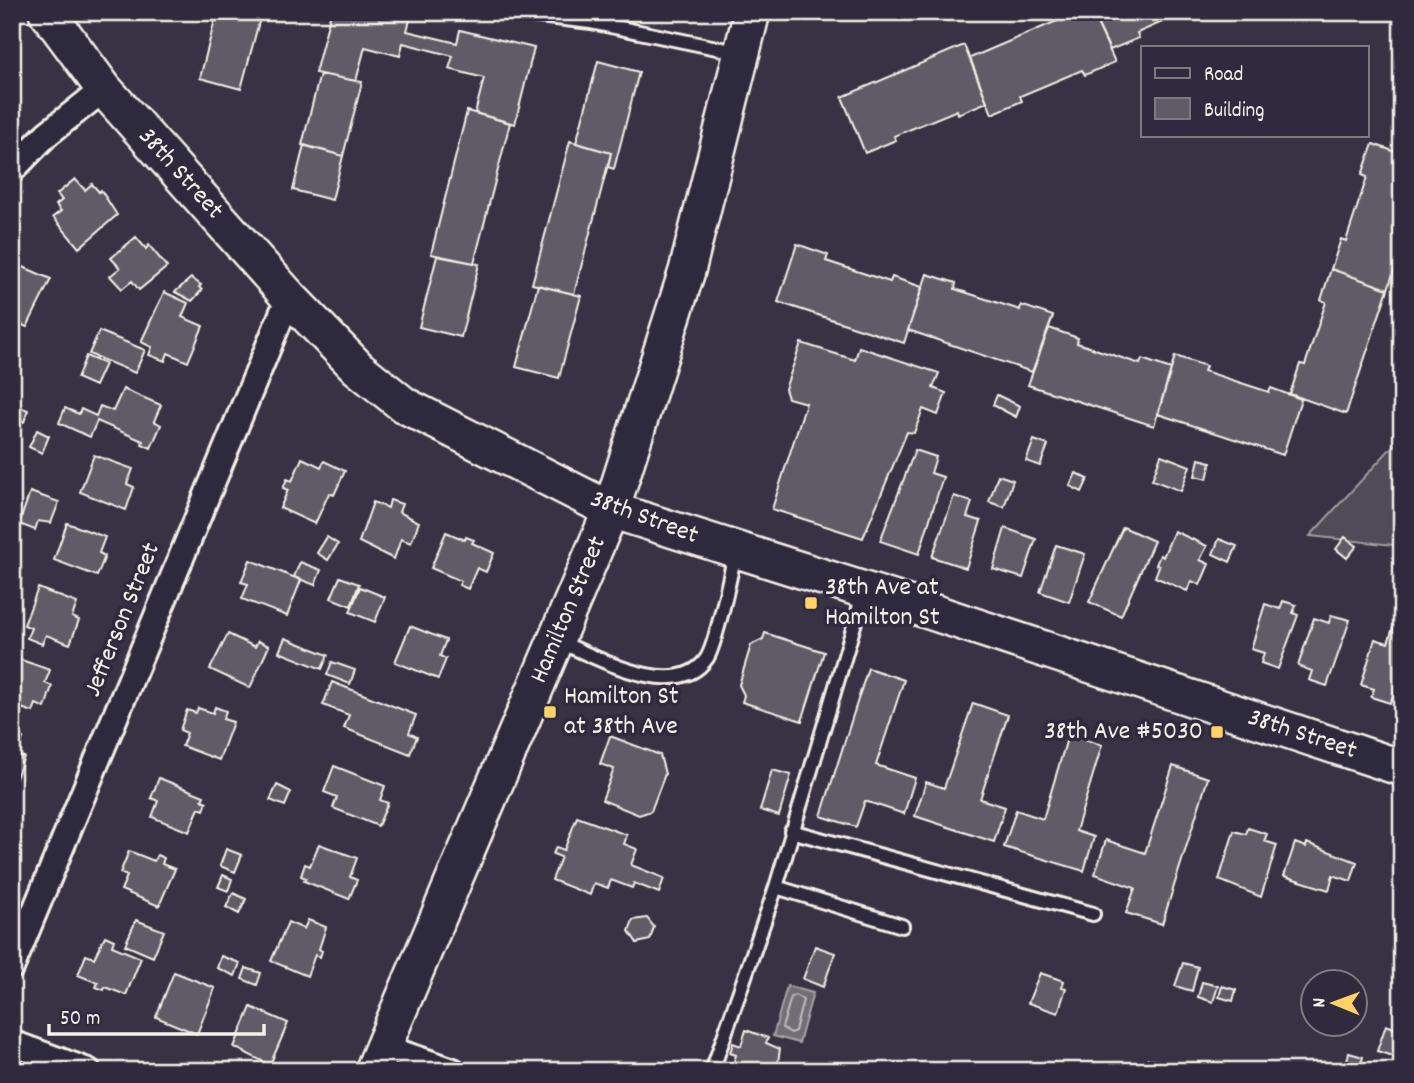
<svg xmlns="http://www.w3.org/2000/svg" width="1414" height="1083" viewBox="0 0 1414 1083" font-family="Dekko,sans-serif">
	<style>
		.park { fill: #504b59; stroke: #a29ea0; stroke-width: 2 }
		.water { fill: #726e77; stroke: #a6a2a4; stroke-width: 2 }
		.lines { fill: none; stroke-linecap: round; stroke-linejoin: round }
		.shore { stroke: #c0bdbb; stroke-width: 2 }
		.building { fill: #5f5c67; stroke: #f4f1e8; stroke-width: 2 }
		.lane-casing { stroke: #f4f1e8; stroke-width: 18 }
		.street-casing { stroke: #f4f1e8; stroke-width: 30 }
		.secondary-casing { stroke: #f4f1e8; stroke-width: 40 }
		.lane { stroke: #2f2a3d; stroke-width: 12 }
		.street { stroke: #2f2a3d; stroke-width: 24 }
		.secondary { stroke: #2f2a3d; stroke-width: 35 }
		.poi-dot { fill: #ffd166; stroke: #2f2a3d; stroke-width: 2.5 }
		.labels { text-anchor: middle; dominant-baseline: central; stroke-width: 7; stroke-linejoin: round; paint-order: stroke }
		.street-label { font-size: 26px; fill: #f4f1e8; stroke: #2f2a3d }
		.poi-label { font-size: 26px; fill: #f4f1e8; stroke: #2f2a3d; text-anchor: start }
	</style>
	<rect width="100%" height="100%" fill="#373244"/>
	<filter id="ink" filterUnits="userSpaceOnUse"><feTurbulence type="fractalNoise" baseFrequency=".0143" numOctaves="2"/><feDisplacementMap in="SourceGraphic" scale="14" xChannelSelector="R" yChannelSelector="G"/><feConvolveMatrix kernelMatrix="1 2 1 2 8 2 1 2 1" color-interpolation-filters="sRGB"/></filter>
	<g filter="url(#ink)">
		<path class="park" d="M1402,436V546L1310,536Z"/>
		<path class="water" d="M787,986L813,993L799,1043L773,1036Z"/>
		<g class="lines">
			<path class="shore" d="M795,995L803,1000L795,1031L791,1033L782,1028L791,997Z"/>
		</g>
		<path class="building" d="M217,12H241L260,18L241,89L200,78Z
			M331,12H396L411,16L407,31L457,43L460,30L534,48L515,124L475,113L484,78L449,69L453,56L403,43L400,56L365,47L356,81L315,73Z
			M1078,12H1092L1115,62L1085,75L1082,70L1020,96L1022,101L992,114L970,58Z
			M1092,12H1185L1137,33L1139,38L1110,50Z
			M964,45L987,102L958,114L957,110L894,136L896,140L865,153L842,97Z
			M598,61L639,72L614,169L608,167L611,153L576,143Z
			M320,74L362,82L343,156L302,145Z
			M467,111L510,123L474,263L431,254Z
			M570,141L611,153L574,294L532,284Z
			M1373,144L1402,154V247L1388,289L1331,269L1341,239L1346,241L1367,177L1362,175Z
			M304,145L343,156L332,200L293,190Z
			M75,179L85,190L92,184L99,192L101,190L117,215L79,248L53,217L61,211L56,205L62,200L57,194Z
			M136,237L146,249L149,245L167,267L139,290L132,281L122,289L110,276L120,268L111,258Z
			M797,244L828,255L826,261L890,282L892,277L922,287L904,343L778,302Z
			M437,256L479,264L461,337L419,327Z
			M21,266L51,279L27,327L12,321V278L14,274L17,276Z
			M1331,269L1388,289L1346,414L1290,394L1300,364L1305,365L1326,302L1321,300Z
			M927,274L956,283L955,289L1020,310L1021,305L1053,316L1032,372L908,330Z
			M191,278L201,285L199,287L202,290L192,301L175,292Z
			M538,285L581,296L559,378L516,367Z
			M164,292L188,303L182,317L203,326L188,362L168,353L165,361L149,355L152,347L141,342Z
			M1049,328L1078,338L1077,343L1140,364L1142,359L1171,369L1154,426L1028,385Z
			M99,331L145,350L135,373L89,354Z
			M801,343L855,360L859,347L939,373L933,388L946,393L938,415L923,409L914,433L907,432L863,538L772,509L806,403L788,398L785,389Z
			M86,356L105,364L95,386L77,378Z
			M1175,356L1206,366L1204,371L1269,392L1271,388L1301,399L1283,455L1158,414Z
			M123,389L161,405L154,421L161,425L151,448L142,444L143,441L97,421L90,437L59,423L65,408L79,414L81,409L96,416L100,406L113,411Z
			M997,395L1020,406L1016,417L993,405Z
			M12,404L28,410L24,422L12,417Z
			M37,430L49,436L42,453L29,447Z
			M1034,440L1048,445L1040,466L1026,461Z
			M915,450L936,457L931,473L943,477L919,554L880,541Z
			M94,455L133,469L127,484L134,487L126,510L80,492Z
			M1161,455L1190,466L1181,491L1152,480Z
			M302,458L321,467L324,461L345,471L334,495L329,493L315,524L280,508L288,490L283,488L287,479L292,481Z
			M1199,459L1211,462L1207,479L1195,476Z
			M1076,473L1088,479L1082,492L1070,486Z
			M998,475L1013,480L1004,507L989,502Z
			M30,492L59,502L51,523L38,521L35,530L19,524Z
			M954,496L972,502L967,517L981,521L966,568L932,557Z
			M390,500L402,504L399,512L419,522L411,543L401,539L394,559L359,542L373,502L388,508Z
			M67,523L105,537L99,553L105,556L97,576L54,560Z
			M1123,527L1154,541L1121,616L1089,602Z
			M1005,528L1036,539L1023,578L993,569Z
			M1174,531L1207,546L1200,560L1209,564L1200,585L1192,581L1187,591L1155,577L1159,566L1156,565L1160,555L1163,557Z
			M446,532L465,540L466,537L474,540L472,543L494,553L486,572L477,568L468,589L459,585L461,581L431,568Z
			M327,537L338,544L328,560L317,553Z
			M1345,537L1357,546L1347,558L1336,549Z
			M1219,539L1237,546L1230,562L1213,554Z
			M1056,545L1085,554L1069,602L1040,592Z
			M250,560L301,580L287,616L242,599L248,584L241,582Z
			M300,562L321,570L315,585L294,577Z
			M340,577L359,584L351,606L331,598Z
			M360,587L385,597L375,622L350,612Z
			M38,588L77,603L72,617L79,620L70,644L46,635L42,644L27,638L31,628L24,625Z
			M1283,601L1296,605L1293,613L1298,615L1278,669L1261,663L1264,653L1251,649L1265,604L1280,609Z
			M1331,615L1350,620L1327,686L1309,680L1312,671L1298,666L1314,618L1329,623Z
			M410,626L446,640L440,656L446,659L438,679L395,662Z
			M1393,628L1402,630V674L1390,703L1371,697L1374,689L1361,685L1375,639L1388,643Z
			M765,633L824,652L802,721L742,702L744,695L739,685L751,645L763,639Z
			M228,634L255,647L258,641L269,646L250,688L210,669Z
			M285,638L328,655L322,669L279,652Z
			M13,657L50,670L45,683L52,686L45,708L36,704L33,712L12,705Z
			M332,662L355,670L350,684L327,675Z
			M868,668L904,680L876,765L915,778L904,814L865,801L856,827L821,816Z
			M332,682L416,715L409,733L417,737L410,754L344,728L349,715L323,705Z
			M973,703L1008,715L980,799L1005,807L994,842L915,816L926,782L944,788Z
			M215,707L226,711L223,719L233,722L219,760L182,746L187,733L180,730L187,710L196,713L198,708L213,713Z
			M12,734L23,738L17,755L24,757L16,778L12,776Z
			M1068,735L1102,745L1076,831L1094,837L1084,871L1004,847L1016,810L1043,819Z
			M610,736L660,755L665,774L651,811L639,815L602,800L614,769L600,764Z
			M334,766L385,786L380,800L388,803L378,826L333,808L337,797L324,792Z
			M1173,766L1208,778L1162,924L1126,913L1135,888L1095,874L1106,840L1145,853Z
			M772,770L791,775L779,816L760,810Z
			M159,778L204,796L202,800L207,802L204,810L199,808L189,832L152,817L158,801L151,798Z
			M277,785L291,792L285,806L270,800Z
			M577,817L627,835L624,844L637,849L631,865L664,878L659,893L634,883L632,888L611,880L608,888L594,883L590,895L552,880L561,857L553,854L556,847L564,850Z
			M1248,828L1267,834L1264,841L1277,845L1261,897L1219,880L1234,831L1246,834Z
			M1295,843L1306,847L1307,843L1357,862L1351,881L1333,875L1329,890L1284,876Z
			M319,844L357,858L350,877L357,880L349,899L304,881L306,878L301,876L305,864L310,866Z
			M226,849L242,855L235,872L220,866Z
			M129,851L154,861L157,855L164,858L162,864L175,869L159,906L121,890L127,876L120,873Z
			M223,875L232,879L228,891L218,887Z
			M233,893L246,899L239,914L226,907Z
			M647,918L654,927L650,940L637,943L629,931L633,920Z
			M136,920L164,931L153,957L125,945Z
			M308,920L326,927L319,949L322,951L320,957L315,955L307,976L271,961L288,922L304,929Z
			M105,936L114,940L112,946L141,958L126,995L105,987L104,990L96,987L98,983L78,975L86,955L94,958Z
			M815,946L835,953L823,987L803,979Z
			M221,956L240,963L235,976L217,968Z
			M1183,963L1198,967L1192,991L1175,986Z
			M246,968L261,973L257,985L242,979Z
			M174,972L215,988L197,1034L156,1017Z
			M1040,973L1064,981L1062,987L1066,988L1058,1013L1028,1003Z
			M1202,982L1218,986L1213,1002L1198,997Z
			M1222,986L1236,990L1233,1001L1219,997Z
			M251,1007L288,1023L270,1065L234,1047Z
			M1386,1025L1402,1031L1401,1059L1377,1051Z
			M746,1030L768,1038L766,1043L780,1049L777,1068L785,1071H731L736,1055L730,1053L733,1043L741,1046Z
			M1349,1053L1363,1057L1359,1071L1345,1069Z
			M1148,1059L1177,1066L1176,1071H1145Z"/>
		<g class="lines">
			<g class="lane-casing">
				<path id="lane" d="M504,12L591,22L741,53
					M558,641C596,657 677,703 707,658C717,642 730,576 735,553
					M791,831L1093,914
					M776,887L864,592
					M712,1071L776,887L902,926"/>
			</g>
			<g class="street-casing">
				<path id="street" d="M12,170L47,134L104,89
					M12,966L289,297
					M12,1043L88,1071
					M383,1047L453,1071"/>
			</g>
			<g class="secondary-casing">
				<path id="secondary" d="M47,12L104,89L289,297L358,368L404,405L611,510L905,603L1402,768
					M373,1071L611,510L687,271L752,12"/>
			</g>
			<use href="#lane" class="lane"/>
			<use href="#street" class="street"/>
			<use href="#secondary" class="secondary"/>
		</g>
	</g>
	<g class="poi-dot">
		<rect x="804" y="596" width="14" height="14" rx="3.5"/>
		<rect x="543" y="705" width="14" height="14" rx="3.5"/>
		<rect x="1210" y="725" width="14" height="14" rx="3.5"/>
	</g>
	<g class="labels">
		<g class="street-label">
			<text transform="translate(180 174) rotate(48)">38th Street</text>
			<text transform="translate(644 518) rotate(20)">38th Street</text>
			<text transform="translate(569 610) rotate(-67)">Hamilton Street</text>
			<text transform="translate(123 620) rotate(-68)">Jefferson Street</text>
			<text transform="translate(1302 735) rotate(18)">38th Street</text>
		</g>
		<g class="poi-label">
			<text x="825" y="588">38th Ave at<tspan x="825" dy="30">Hamilton St</tspan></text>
			<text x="564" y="697">Hamilton St<tspan x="564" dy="30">at 38th Ave</tspan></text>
			<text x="1203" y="732" text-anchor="end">38th Ave #5030</text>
		</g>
	</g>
	<rect width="1414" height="1083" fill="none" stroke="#2f2a3d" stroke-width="42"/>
	<rect x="21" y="21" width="1372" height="1041" fill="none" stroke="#f4f1e8" stroke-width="2.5" filter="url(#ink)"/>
	<rect x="1141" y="46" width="228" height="91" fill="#2f2a3d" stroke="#7e7a81" stroke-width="2"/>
	<rect x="1155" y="68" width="35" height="10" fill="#2f2a3d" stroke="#7e7a81" stroke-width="2"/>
	<text x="1204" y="80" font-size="21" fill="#f4f1e8">Road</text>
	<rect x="1155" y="98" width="35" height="21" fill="#5f5c67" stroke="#7e7a81" stroke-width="2"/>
	<text x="1204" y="116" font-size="21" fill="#f4f1e8">Building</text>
	<g transform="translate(1334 1003) rotate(271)"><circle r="33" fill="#2f2a3d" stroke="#7e7a81" stroke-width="2"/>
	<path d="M0-5L12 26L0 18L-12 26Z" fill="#ffd166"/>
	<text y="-10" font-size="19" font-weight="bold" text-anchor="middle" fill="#f4f1e8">N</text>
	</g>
	<path d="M49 1024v10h215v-10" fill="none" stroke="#f4f1e8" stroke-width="3.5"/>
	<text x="60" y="1024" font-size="21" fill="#f4f1e8" stroke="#2f2a3d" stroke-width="5" paint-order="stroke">50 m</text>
</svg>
